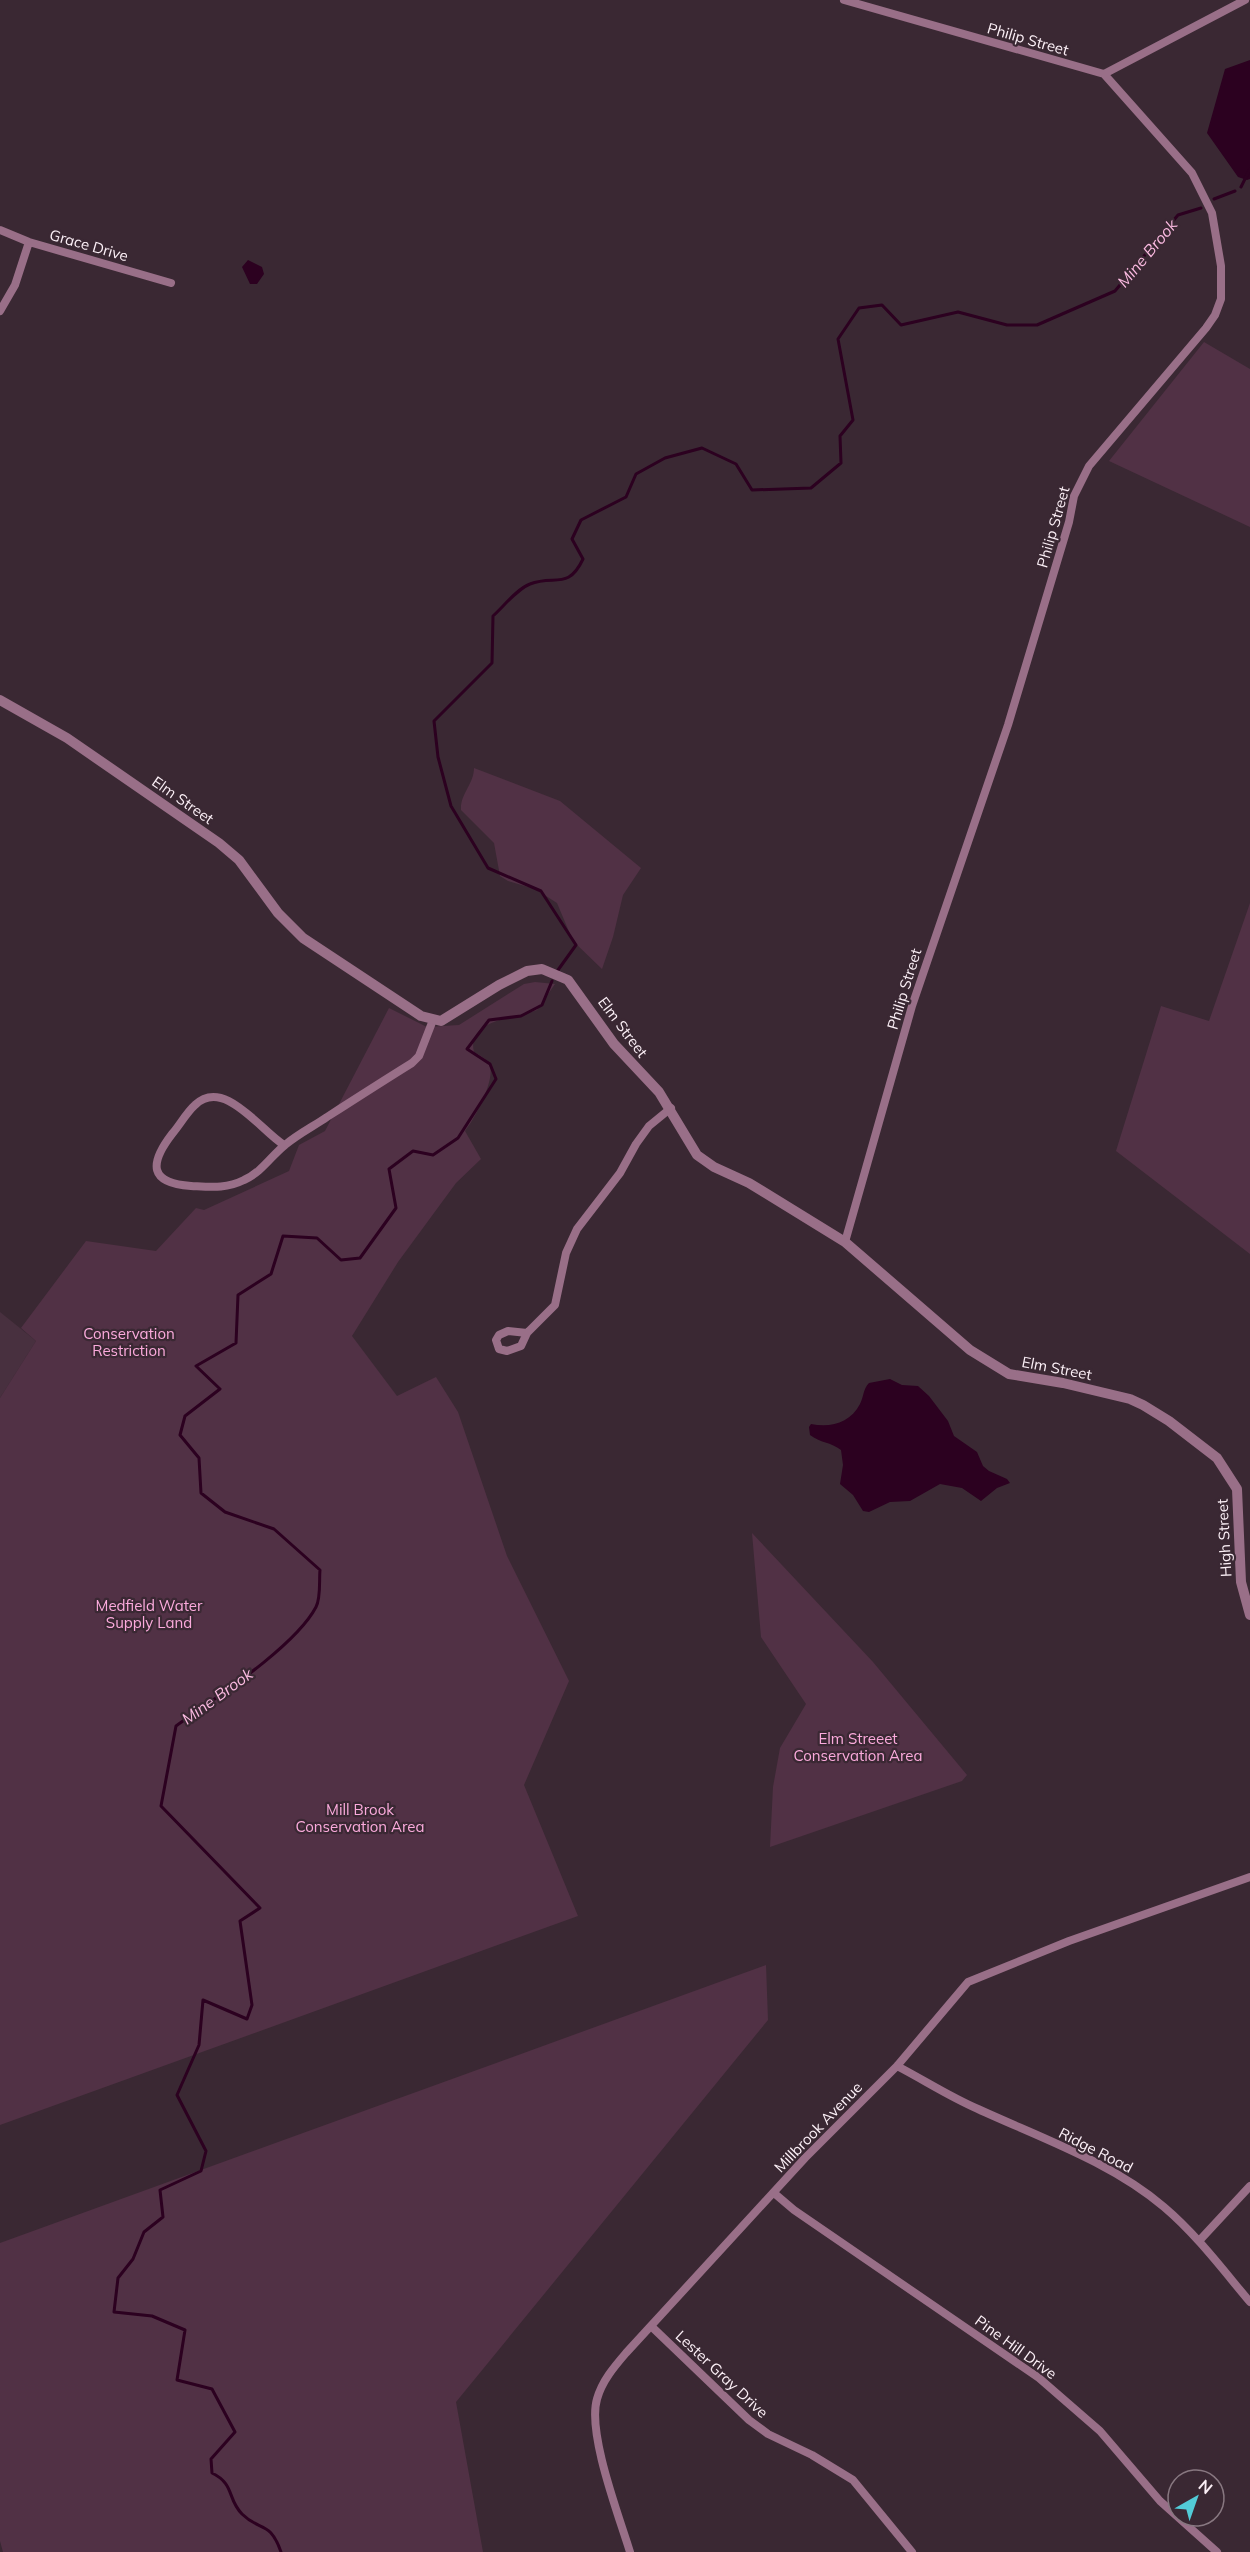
<svg xmlns="http://www.w3.org/2000/svg" width="1250" height="2552" viewBox="0 0 1250 2552" font-family="Mulish,sans-serif">
	<style>
		.built { fill: #48303f }
		.green { fill: #513145 }
		.water { fill: #2c0120 }
		.lines { fill: none; stroke-linecap: round; stroke-linejoin: round }
		.stream { stroke: #2c0120; stroke-width: 3 }
		.minor { stroke: #996f88; stroke-width: 8 }
		.tertiary { stroke: #996f88; stroke-width: 10 }
		.labels { text-anchor: middle; dominant-baseline: central; stroke-width: 4.5; stroke-linejoin: round; paint-order: stroke }
		.street-label { font-size: 15px; fill: #fcf0f7; stroke: #3a2833 }
		.park-label { font-size: 15px; fill: #fbaadc; stroke: #3a2833 }
		.water-label { font-size: 16px; font-style: italic; fill: #fbbae1; stroke: #3a2833 }
	</style>
	<rect width="100%" height="100%" fill="#3a2833"/>
	<path class="built" d="M0,1312L36,1341L0,1398Z"/>
	<path class="green" d="M1204,342L1250,369V527L1109,461Z
		M474,768L560,801L641,868L623,895L613,937L602,969L573,941L557,903L535,889L508,881L500,876L494,843L461,810C460,794 474,784 474,768Z
		M1250,903V1254L1116,1151L1161,1006L1209,1021Z
		M535,982L555,984L537,1010C517,1018 466,1019 474,1052C479,1055 486,1058 489,1064C497,1078 474,1120 465,1131L481,1159L456,1183L398,1262L352,1336L397,1396L436,1377L458,1412L507,1556L569,1681L524,1785L578,1916L0,2125V1398L36,1341L21,1328L86,1241L156,1251L196,1208L204,1210L289,1171L299,1145L325,1131L389,1008L427,1027L459,1025L524,984Z
		M752,1533L873,1662L967,1775L962,1781L770,1847L773,1787L780,1748L806,1704L761,1637Z
		M766,1965L768,2020L456,2402L483,2552H3L0,2541V2243Z"/>
	<path class="water" d="M1250,60V179L1247,180L1238,177L1207,133L1225,69Z
		M248,260L262,267L264,274L257,284H250L242,267Z
		M890,1379L902,1385L918,1386L929,1396L948,1421L954,1436L977,1452L983,1466L989,1471L1007,1479L1010,1483L997,1488L981,1501L962,1488L940,1484L910,1501L890,1502L869,1512L863,1511L853,1495L840,1484L843,1465L841,1450C831,1442 820,1443 810,1435L809,1427L811,1424C831,1428 850,1423 860,1404C864,1396 863,1389 869,1383Z"/>
	<g class="lines">
		<path class="stream" d="M1241,187L1250,169
			M1214,199L1235,191
			M558,970L576,945L541,891L488,868L451,806L438,757L434,721L492,663L493,616C504,606 517,589 530,584C554,574 568,591 583,559L572,539L581,520L626,497L636,474L665,458L702,448L736,464L752,490L811,488L841,463L840,436L853,420L838,339L859,308L882,305L901,325L958,312L1007,325H1037L1115,291L1178,215L1201,208
			M281,2552C270,2520 260,2532 242,2514C227,2499 235,2484 212,2473L211,2459L235,2432L212,2389L177,2380L185,2330L152,2316L114,2312L118,2278L133,2259L144,2232L163,2217L160,2190L201,2171L206,2151L177,2095L199,2045L203,2000L247,2019L252,2005L240,1921L260,1908L161,1806L176,1726C214,1699 295,1647 316,1607C321,1598 319,1580 320,1570L274,1529L225,1512L201,1493L199,1458L180,1435L185,1416L220,1389L196,1366L236,1343L238,1295L271,1274L283,1236L317,1238L341,1260L360,1258L396,1208L389,1169L413,1151L433,1155L458,1138L496,1079L490,1064L467,1049L489,1020L521,1016L542,1005L552,981"/>
		<path class="minor" d="M844,0L1104,74L1192,173L1212,213L1221,266V299L1215,315L1206,328L1089,466L1074,496L1069,522L1008,725L912,1006L845,1242
			M1104,74L1245,0
			M0,230L29,242L171,283
			M0,311L15,285L29,242
			M284,1145C260,1130 224,1077 195,1105C186,1113 180,1125 172,1134C149,1164 149,1183 191,1186C211,1187 226,1189 244,1180C262,1172 271,1156 285,1145C298,1134 314,1126 327,1117C355,1099 383,1081 412,1063L419,1056L433,1020
			M527,1333L508,1331L499,1335L496,1340L499,1349L507,1351L521,1346L527,1333L555,1305L566,1253L577,1229L620,1173L636,1144L649,1126L671,1108
			M897,2066C924,2080 950,2097 978,2109C1041,2138 1111,2162 1164,2207C1197,2235 1223,2270 1250,2302
			M774,2193L794,2210L1039,2378L1100,2431L1160,2501L1217,2552
			M1199,2241L1250,2186
			M651,2326L749,2420L768,2434L812,2455L853,2480L912,2552
			M630,2552C619,2516 587,2433 597,2399C602,2381 614,2367 626,2353L805,2158L897,2066L968,1982L1069,1941L1250,1877"/>
		<path class="tertiary" d="M0,700L67,738L219,843L239,860L278,913L303,938L421,1016L441,1021L499,985L527,971L542,969L568,980L614,1044L659,1092L697,1155L714,1167L749,1183L845,1242L970,1350L1009,1374L1063,1383L1130,1399L1143,1405L1169,1421L1217,1458L1237,1489L1241,1582L1250,1615"/>
	</g>
	<g class="labels">
		<g class="street-label">
			<text transform="translate(1028 39) rotate(16)">Philip Street</text>
			<text transform="translate(89 245) rotate(16)">Grace Drive</text>
			<text transform="translate(1053 527) rotate(-74)">Philip Street</text>
			<text transform="translate(183 800) rotate(35)">Elm Street</text>
			<text transform="translate(904 989) rotate(-73)">Philip Street</text>
			<text transform="translate(623 1027) rotate(53)">Elm Street</text>
			<text transform="translate(1057 1368) rotate(11)">Elm Street</text>
			<text transform="translate(1224 1538) rotate(-93)">High Street</text>
			<text transform="translate(818 2127) rotate(-46)">Millbrook Avenue</text>
			<text transform="translate(1096 2150) rotate(27)">Ridge Road</text>
			<text transform="translate(1016 2347) rotate(36)">Pine Hill Drive</text>
			<text transform="translate(722 2374) rotate(43)">Lester Gray Drive</text>
		</g>
		<g class="park-label">
			<text x="129" y="1333">Conservation<tspan x="129" dy="17">Restriction</tspan></text>
			<text x="149" y="1605">Medfield Water<tspan x="149" dy="17">Supply Land</tspan></text>
			<text x="858" y="1738">Elm Streeet<tspan x="858" dy="17">Conservation Area</tspan></text>
			<text x="360" y="1809">Mill Brook<tspan x="360" dy="17">Conservation Area</tspan></text>
		</g>
		<g class="water-label">
			<text transform="translate(1147 253) rotate(-50)">Mine Brook</text>
			<text transform="translate(217 1696) rotate(-36)">Mine Brook</text>
		</g>
	</g>
	<g transform="translate(1196 2498) rotate(40)"><circle r="28" fill="#3a2833" stroke="#887881" stroke-width="1.5"/>
	<path d="M0-4.5L10 22L0 15L-10 22Z" fill="#52cbd7"/>
	<text y="-9" font-size="16" font-weight="bold" text-anchor="middle" fill="#fcf0f7">N</text>
	</g>
</svg>
